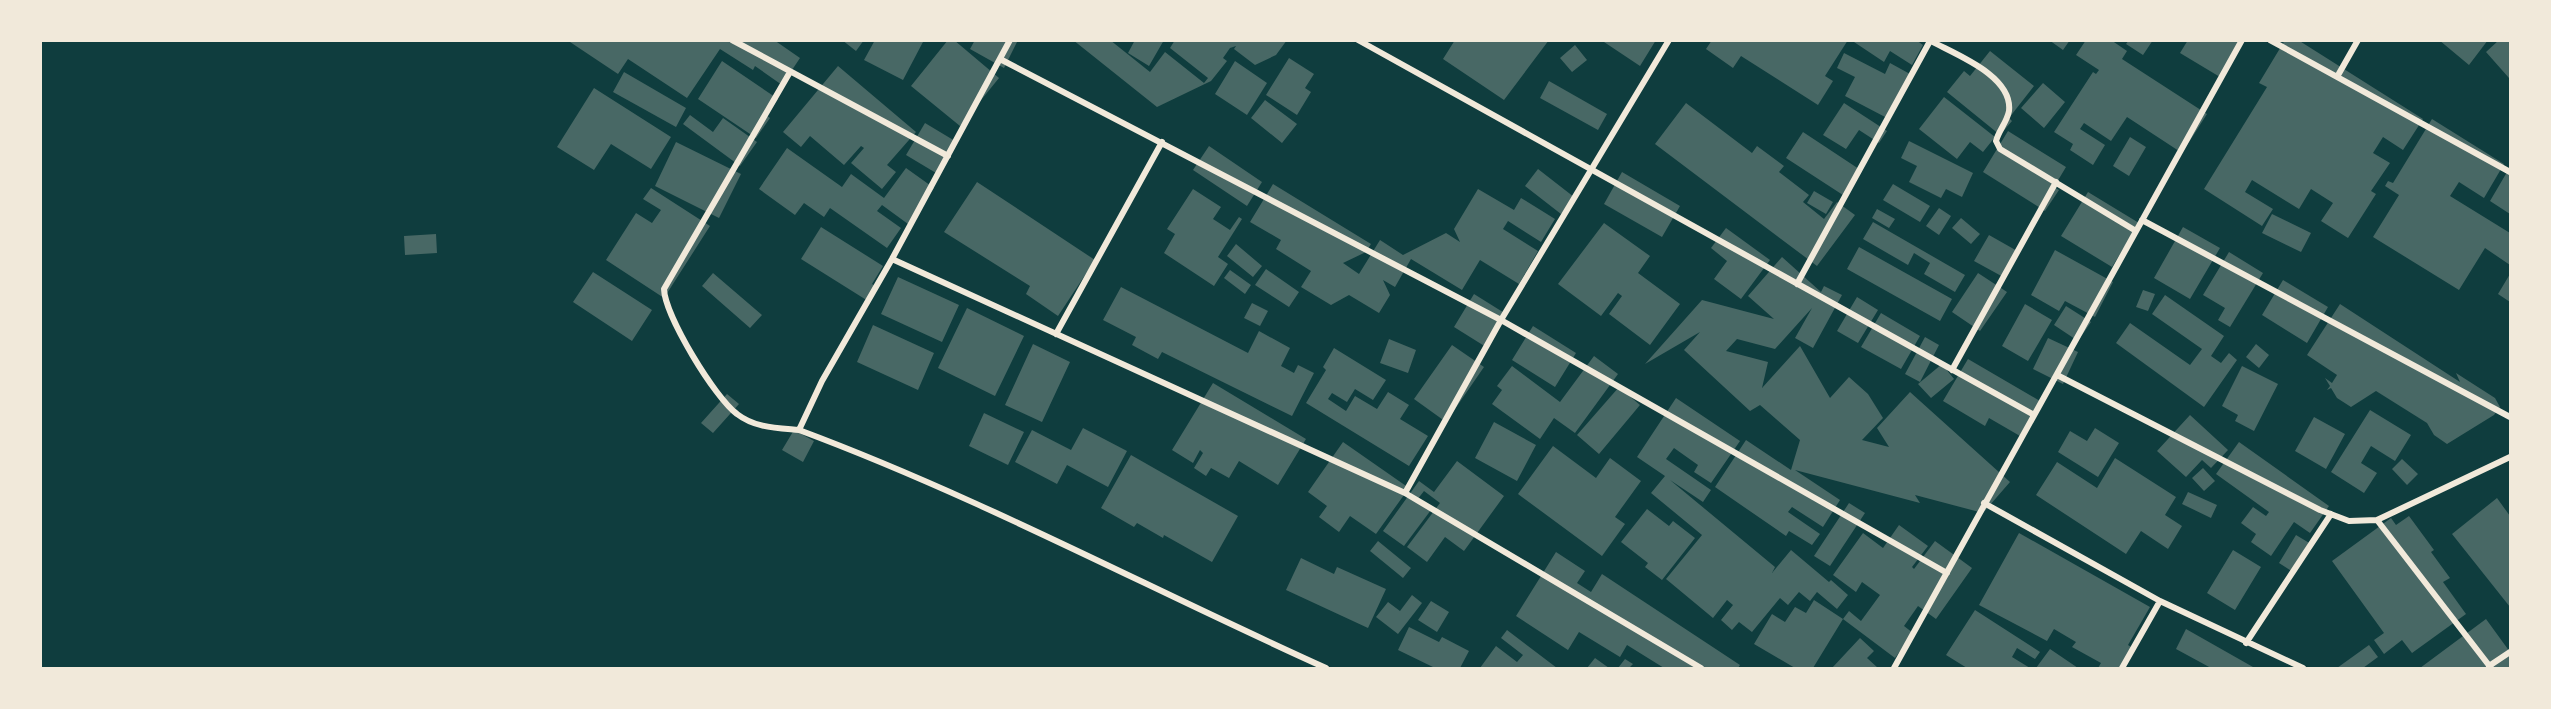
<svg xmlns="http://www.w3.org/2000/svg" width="2551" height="709" viewBox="0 0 2551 709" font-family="Literata,serif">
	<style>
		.building { fill: #486865 }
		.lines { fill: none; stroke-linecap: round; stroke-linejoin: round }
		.minor { stroke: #f1e9da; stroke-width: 6 }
	</style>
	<rect width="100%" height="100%" fill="#0f3d3e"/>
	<path class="building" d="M567,40H774L800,58L782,85L755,66L753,70L720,49L687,98L628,59L618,74Z
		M842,40H864L856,51Z
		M875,40H924L903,80L864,60Z
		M948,40H954L999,78L960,126L911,86Z
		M975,40H1018L1004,68L970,49Z
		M1073,40H1110L1150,72L1165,52L1204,83L1208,78L1170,48L1175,40H1287L1276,55L1255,65L1234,49L1236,46L1230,48L1223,58L1227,61L1211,81L1157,107Z
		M1135,40H1164L1149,66L1128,53Z
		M1455,40H1549L1504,100L1443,59Z
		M1601,40H1656L1640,66Z
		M1712,40H1848L1825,76L1833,81L1818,105L1741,56L1733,68L1706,49Z
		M1851,40H1916L1923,45L1912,65L1890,51L1884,62Z
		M2049,40H2070L2063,50Z
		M2086,40H2111L2127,51L2122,59L2207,114L2182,153L2127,117L2111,141L2084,123L2080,129L2105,145L2093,165L2070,150L2073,144L2054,132L2093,72L2096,74L2099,70L2076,55Z
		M2129,40H2153L2143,55L2126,44Z
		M2188,40H2241L2220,77L2180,53Z
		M2285,40H2298L2423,119L2403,150L2383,137L2373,153L2390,163L2371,191L2376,194L2348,238L2321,221L2333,203L2311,189L2299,209L2252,180L2245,192L2273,209L2262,226L2204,189L2267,87L2259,83Z
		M2439,40H2488L2469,65Z
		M2499,40H2510L2509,78L2486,52Z
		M1575,45L1587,60L1572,72L1560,58Z
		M1990,51L2034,86L2009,118L2012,121L2000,135L1947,92L1964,71L1970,76Z
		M1844,53L1885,74L1890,63L1910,74L1887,118L1845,96L1855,77L1837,68Z
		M1289,58L1314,74L1305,88L1311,92L1297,115L1266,95Z
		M722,61L778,99L767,116L770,118L756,138L698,99Z
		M1235,61L1267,83L1247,115L1215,94Z
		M838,66L916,132L887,165L896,172L882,189L851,163L864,148L861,146L844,165L810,136L801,147L783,132Z
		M624,72L686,108L676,127L613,92Z
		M1549,81L1607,114L1598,130L1540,98Z
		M2043,83L2065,102L2044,128L2021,108Z
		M594,88L671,137L651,169L611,144L594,170L557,147Z
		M1944,97L1995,137L1983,152L1970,142L1957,159L1919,129Z
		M1265,100L1297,124L1282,143L1251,118Z
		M1686,103L1752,153L1757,146L1784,166L1779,172L1809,195L1803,202L1824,219L1837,202L1855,215L1817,266L1655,144Z
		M1844,103L1887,131L1879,143L1859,130L1846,149L1823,135Z
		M690,115L713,132L723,118L757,142L740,166L683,124Z
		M2432,119L2504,164L2484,198L2459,182L2450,196L2510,233V265L2485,248L2459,290L2373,237L2399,195L2385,186L2388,181L2393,183Z
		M925,123L955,141L936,173L906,155Z
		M2008,131L2066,167L2054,187L2059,190L2045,211L1983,172Z
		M1803,132L1862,171L1846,197L1786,158Z
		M2130,137L2146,147L2129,176L2113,166Z
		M1909,141L1973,173L1962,197L1946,189L1941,198L1909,182L1917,166L1901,158Z
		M676,142L741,174L719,218L655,186Z
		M1209,146L1262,182L1247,206L1193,170Z
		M787,148L842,187L851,174L884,198L906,168L934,188L908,224L882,205L877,211L901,228L887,248L830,208L824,217L804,203L795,215L759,189Z
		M2510,167V214L2490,201Z
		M1538,169L1574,197L1561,214L1525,186Z
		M1622,172L1680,206L1662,237L1604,204Z
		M977,182L1095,260L1058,316L1026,294L1030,286L944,232Z
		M1273,184L1371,244L1366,252L1343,263L1359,274L1380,240L1403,255L1446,233L1460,242L1454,229L1478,189L1514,210L1521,198L1555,219L1541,242L1508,221L1503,229L1538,251L1519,284L1480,260L1462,290L1411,259L1395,287L1383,280L1390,295L1379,313L1349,295L1331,305L1301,287L1311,271L1276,249L1281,240L1250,222Z
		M1893,184L1930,206L1920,222L1883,200Z
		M651,188L710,226L664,298L606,260L636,213L652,223L661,210L643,199Z
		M1193,189L1221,207L1213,219L1230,230L1239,217L1242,219L1218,257L1228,264L1214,286L1164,253L1175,234L1167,229Z
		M1814,191L1833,202L1826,214L1807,203Z
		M2088,192L2139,223L2112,267L2061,236Z
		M1939,208L1951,216L1939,235L1926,226Z
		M1877,209L1895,219L1889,228L1872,218Z
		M2272,214L2311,233L2301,252L2262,233Z
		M1961,218L1980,234L1971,244L1952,228Z
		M1873,222L1965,275L1955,292L1924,274L1930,263L1914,253L1908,265L1863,239Z
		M1604,223L1650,256L1638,273L1680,304L1650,345L1609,314L1622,296L1618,293L1601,316L1558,284Z
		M821,227L883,266L872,284L877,287L868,301L801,259Z
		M2183,227L2220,248L2190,299L2154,278Z
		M1726,228L1770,260L1741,299L1714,279L1727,261L1711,248Z
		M436,234L437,253L405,255L404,236Z
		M1989,235L2019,252L2005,278L1974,261Z
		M1236,244L1262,266L1253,277L1227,256Z
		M1859,247L1952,299L1940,321L1847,269Z
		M2055,250L2113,282L2095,317L2065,301L2059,311L2031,295Z
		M2229,252L2263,273L2230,327L2218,320L2225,308L2203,295Z
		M1782,257L1821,292L1824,286L1842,295L1813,348L1795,338L1812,308L1775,349L1737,339L1726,351L1768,362L1762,388L1800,346L1830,398L1849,377L1868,394L1883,418L1862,440L1889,447L1877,428L1910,392L2010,482L1983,513L1915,495L1920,503L1795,470L1840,500L1823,527L1792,507L1788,512L1820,534L1812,545L1789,531L1786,536L1715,487L1746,440L1791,470L1800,440L1760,405L1750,411L1684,350L1700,332L1645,364L1702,300L1774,319L1748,296Z
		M1266,269L1299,292L1289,307L1255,285Z
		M1230,270L1251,285L1245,294L1224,278Z
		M593,272L652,310L632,341L573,302Z
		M713,273L762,315L750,328L702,286Z
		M1978,273L2007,292L1980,331L1952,312Z
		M2510,274V302L2498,294Z
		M898,277L959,305L942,342L881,314Z
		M2283,280L2328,307L2307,343L2262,315Z
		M1121,287L1248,353L1259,331L1290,348L1281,366L1294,373L1298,365L1314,373L1292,416L1162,352L1158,359L1132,345L1136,337L1103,320Z
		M2143,290L2155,294L2148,311L2136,307Z
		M1474,294L1506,314L1486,347L1454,327Z
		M2165,295L2224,336L2211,356L2221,363L2229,353L2237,360L2204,407L2116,343L2130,323L2190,365L2202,349L2152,314Z
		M1857,297L1878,310L1858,343L1837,331Z
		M1252,303L1268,311L1260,326L1244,318Z
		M2025,304L2052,320L2028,361L2002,346Z
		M2340,304L2460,382L2456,373L2495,398L2500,407L2494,415L2447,444L2434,435L2427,423L2376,391L2351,407L2337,398L2331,388L2327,390L2330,386L2325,378L2332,383L2337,375L2307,355Z
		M2066,306L2091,322L2078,341L2054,325Z
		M967,308L1024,336L995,396L938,368Z
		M1881,313L1920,336L1901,369L1861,347Z
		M873,325L934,353L918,390L857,362Z
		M1533,326L1576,353L1555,387L1512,360Z
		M1925,337L1939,345L1920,382L1905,374Z
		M2048,338L2078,352L2063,384L2033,369Z
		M1389,339L1416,350L1408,373L1380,363Z
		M1033,344L1070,362L1042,422L1005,405Z
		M2256,344L2269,355L2259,368L2246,357Z
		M1452,345L1484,367L1446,422L1414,399Z
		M1334,348L1386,380L1373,400L1355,389L1347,402L1332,393L1328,399L1346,411L1355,396L1377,409L1388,392L1409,405L1400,419L1428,436L1409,466L1306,403L1326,370L1323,367Z
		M1594,356L1618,374L1575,433L1554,418L1540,439L1492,404L1502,390L1497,386L1512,366L1560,402Z
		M1968,359L2040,401L2020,436L1989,418L1985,426L1943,401Z
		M1942,364L1954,379L1931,398L1918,384Z
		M2242,366L2278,384L2254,431L2235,421L2238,415L2222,406Z
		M1213,383L1306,439L1278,485L1239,461L1229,478L1211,468L1206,476L1194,468L1203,453L1200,450L1193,463L1172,450Z
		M1619,387L1640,405L1599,454L1577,435Z
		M727,394L739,404L713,433L701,423Z
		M1676,398L1740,441L1711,483L1694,472L1698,465L1674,448L1666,459L1711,490L1703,502L1670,480L1775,567L1772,573L1791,550L1829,582L1831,580L1848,595L1837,609L1817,592L1810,601L1799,592L1788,605L1780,598L1752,632L1739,622L1732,630L1721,620L1733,605L1727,600L1713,618L1666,579L1702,535L1651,493L1665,476L1637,457Z
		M2370,410L2411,435L2395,461L2371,446L2361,463L2377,473L2364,493L2331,472Z
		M984,413L1024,432L1008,465L969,446Z
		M2190,415L2228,450L2211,468L2202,460L2186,477L2157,451Z
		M2314,417L2345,434L2326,469L2295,451Z
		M1494,422L1536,445L1517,481L1475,458Z
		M1083,428L1127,451L1108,487L1067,465L1057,484L1015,462L1032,430L1071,450Z
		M2095,428L2119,443L2098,477L2058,452L2070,431L2087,441Z
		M794,430L814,441L803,462L782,450Z
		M1343,442L1409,488L1376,534L1350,516L1339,532L1319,517L1327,506L1308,492Z
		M2239,442L2329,506L2310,533L2294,522L2271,556L2251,542L2256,534L2241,523L2253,507L2266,516L2269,512L2216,474Z
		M1553,446L1596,478L1610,458L1641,481L1615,517L1625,524L1602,556L1518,494Z
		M1131,455L1238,516L1212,562L1164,535L1163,538L1137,523L1134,527L1101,508Z
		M2115,458L2176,497L2165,515L2182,526L2168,549L2141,531L2126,554L2036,495L2057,462L2097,488Z
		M2402,459L2418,474L2407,485L2392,469Z
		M1457,461L1504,496L1464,551L1445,537L1427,562L1407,547L1440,503L1424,491L1417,500L1431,510L1404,546L1383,531L1419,481L1434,492Z
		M2203,468L2215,481L2204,491L2192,478Z
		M2188,492L2217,505L2211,518L2182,504Z
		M2497,498L2510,516V607L2452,534Z
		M1849,503L1865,513L1830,566L1814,556Z
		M1647,509L1669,526L1673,521L1695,538L1662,580L1645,567L1648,563L1621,542Z
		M2409,516L2434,550L2431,552L2450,578L2443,582L2466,614L2412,653L2402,640L2384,654L2374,640L2384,633L2332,561L2391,518L2396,525Z
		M1899,525L1928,546L1912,567L1914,569L1935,541L1972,568L1936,619L1918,606L1904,626L1913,633L1895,658L1843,619L1849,611L1861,621L1880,595L1862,582L1856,592L1833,575L1863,533L1883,548Z
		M2019,533L2150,607L2128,645L2134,649L2123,668H2098L2101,663L2072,647L2076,642L2054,629L2047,641L1979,605Z
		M2296,535L2311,544L2293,572L2279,563Z
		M1378,541L1411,568L1403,578L1370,551Z
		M2233,550L2261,567L2235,610L2207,593Z
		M1556,552L1585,571L1577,583L1591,592L1602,574L1740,665L1738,668H1664L1627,645L1620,657L1579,632L1568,650L1516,616Z
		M1301,558L1334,574L1337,567L1386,589L1368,628L1286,590Z
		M1412,595L1422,603L1398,634L1376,617L1388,602L1400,611Z
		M1814,600L1843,619L1813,668H1795L1754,644L1772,614L1785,622L1795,607L1806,613Z
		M1431,601L1449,612L1437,632L1418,620Z
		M1975,610L2040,652L2035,659L2017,648L2012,657L2030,668H1967L1946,655Z
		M2486,619L2510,652V668H2420Z
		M1409,627L1439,642L1442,637L1469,651L1460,668H1435L1398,650Z
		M2186,629L2253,667L2252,668H2211L2176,649Z
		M1507,630L1557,668H1480L1496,646L1517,662L1523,655L1501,638Z
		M1860,638L1874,651L1867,658L1878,668H1832Z
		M2369,645L2378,657L2363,668H2337Z
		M2050,649L2078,668H2036Z
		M1595,658L1609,668H1587Z
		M1625,659L1633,664L1629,668H1618Z"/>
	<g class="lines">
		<path class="minor" d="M732,40L948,156
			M1010,40L892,259L822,381L799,430C979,497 1150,589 1326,668
			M1358,40L2034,415
			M1929,40C1954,54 2013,75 2009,111C2007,122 1999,130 1996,141L2000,149L2136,231
			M2270,40L2510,172
			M1000,59L1501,320L1947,573
			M790,72L664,289C665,316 715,398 737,414C755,428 777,428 799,430
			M2337,77L2358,40
			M2142,220L2510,417
			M892,259L1405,493L1701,668
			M1797,284L1930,41
			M1056,334L1162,142
			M1952,370L2056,182
			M2057,375L2320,510L2349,521L2377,520
			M1405,493L1501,320L1669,40
			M1984,503L2160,601L2303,668
			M2246,643L2331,514
			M2489,666L2510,652
			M1894,668L2242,40
			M2122,668L2160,601
			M2491,668L2377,520L2510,457"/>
	</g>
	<rect width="2551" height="709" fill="none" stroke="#f1e9da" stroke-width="84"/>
</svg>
